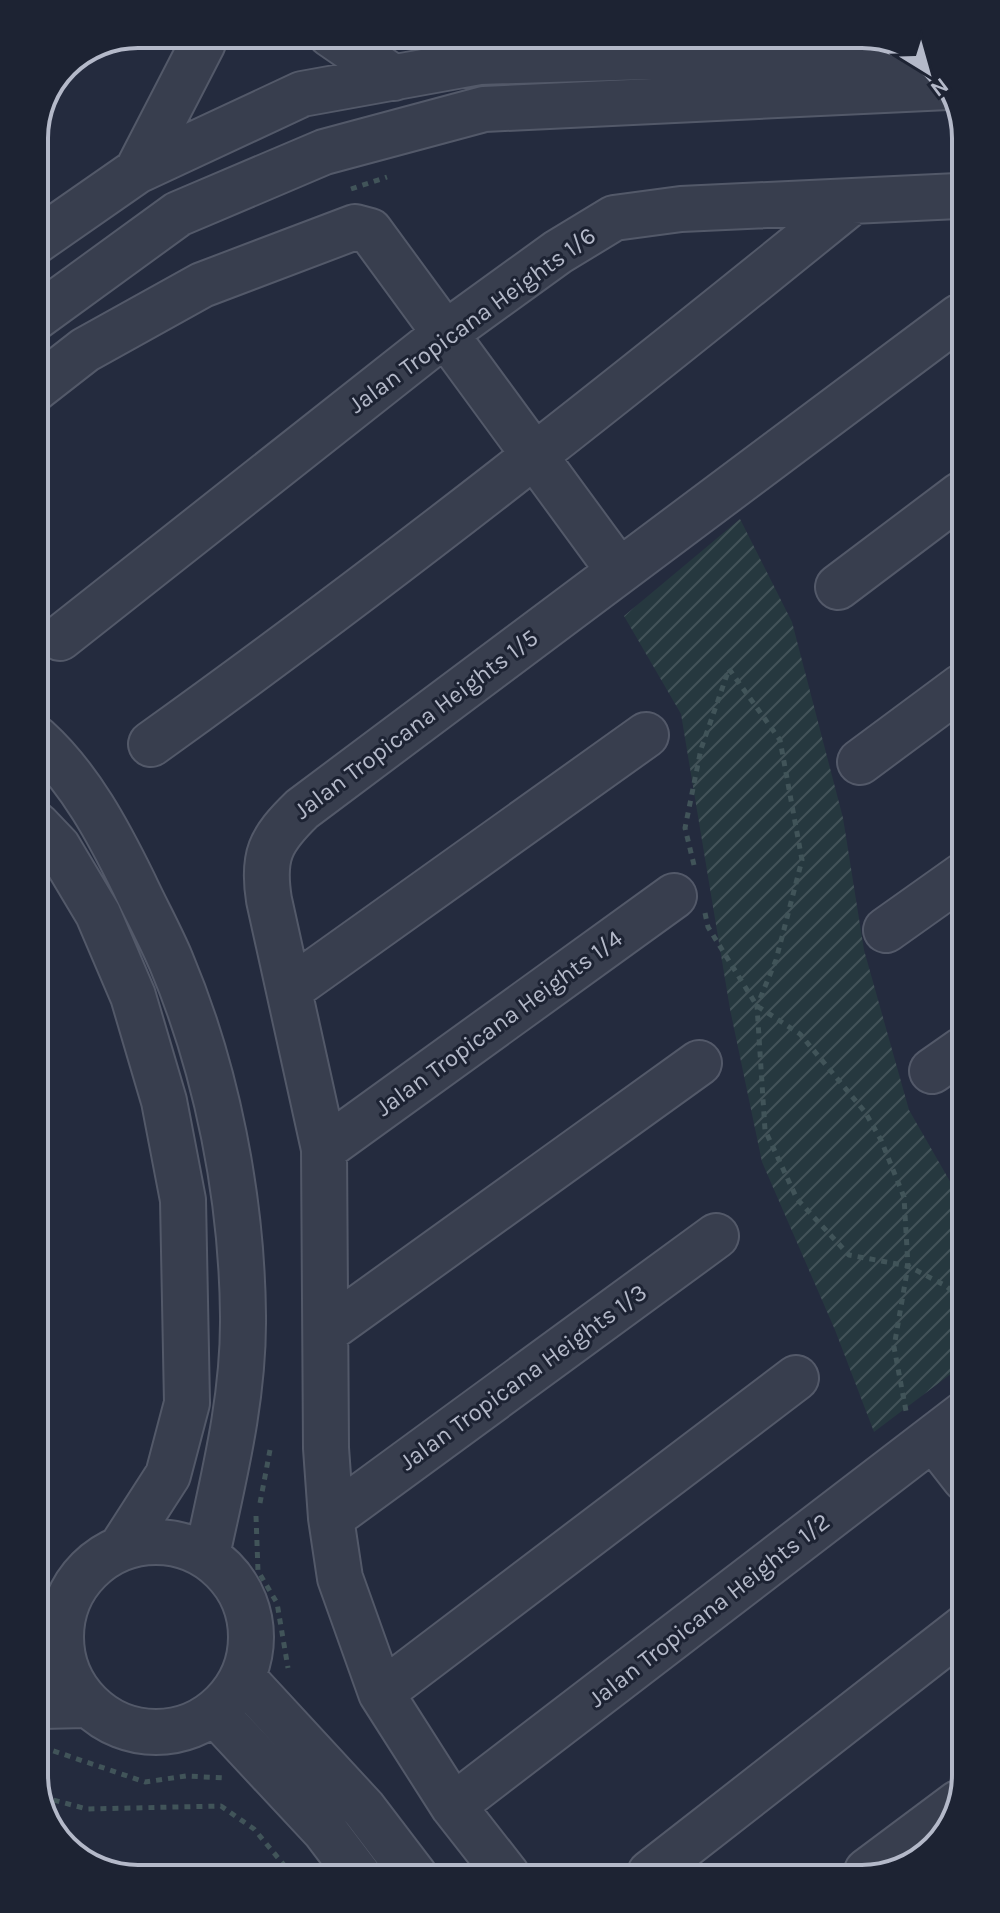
<svg xmlns="http://www.w3.org/2000/svg" width="1000" height="1913" viewBox="0 0 1000 1913" font-family="Karla,sans-serif">
	<style>
		.garden { fill: url(#garden-furrows) }
		.lines { fill: none; stroke-linecap: round; stroke-linejoin: round }
		.minor-casing { stroke: #535969; stroke-width: 48 }
		.path { stroke: #415459; stroke-width: 5; stroke-dasharray: 6 6; stroke-linecap: butt }
		.minor { stroke: #383e4e; stroke-width: 44 }
		.labels { text-anchor: middle; dominant-baseline: central; stroke-width: 6; stroke-linejoin: round; paint-order: stroke }
		.street-label { font-size: 24px; fill: #b4b9c9; stroke: #1d2333 }
		.rim { fill: none; stroke: #b4b9c9; stroke-width: 4 }
	</style>
	<defs>
		<pattern id="garden-furrows" width="10" height="10" patternUnits="userSpaceOnUse" patternTransform="scale(2)"><rect width="10" height="10" fill="#26383f"/><path d="M-1 1l2-2M0 10L10 0M9 11l2-2" fill="none" stroke="#435359"/></pattern>
	</defs>
	<rect width="100%" height="100%" fill="#242b3e"/>
	<path class="garden" d="M740,519L792,622L843,818L864,950L909,1110L963,1204L964,1364L874,1432L835,1330L762,1162L730,1009L681,714L624,616Z"/>
	<g class="lines">
		<g class="minor-casing">
			<path id="minor" d="M330,34L394,78
				M137,171L203,43V34
				M35,242L137,171L302,94L479,62L911,49
				M35,318L178,214L324,152L484,109L948,87
				M35,389L85,350L202,285L355,227L370,231L619,571
				M838,587L960,495
				M60,638L446,333L558,252L614,218L681,209L958,196
				M37,739C80,778 109,833 134,884C146,910 160,935 171,961C217,1070 242,1198 243,1316C244,1398 224,1476 207,1555
				M151,744C391,572 624,387 853,201
				M860,762L961,687
				M37,825L58,847L98,914L133,996L164,1101L183,1200L187,1403L168,1475L121,1548
				M886,930L962,876
				M289,990L646,735
				M932,1071L962,1050
				M324,1149L674,896
				M328,1330L699,1063
				M933,1438L965,1479
				M331,1518L716,1236
				M61 1637a95 95 0 1 1 190 0a95 95 0 1 1-190 0Z
				M243,1678L364,1809L415,1876
				M381,1693L796,1378
				M42,1706L86,1705
				M215,1713L325,1831L359,1876
				M453,1806L964,1414
				M867,1871L958,1803
				M650,1873L965,1627
				M507,1875L453,1806L381,1693L340,1578L331,1518L326,1448L324,1149L269,900C262,856 270,840 302,809L959,317"/>
		</g>
		<path class="path" d="M351,189L387,177
			M729,669L780,740L802,860L776,960L757,1006L765,1130L797,1199L849,1255L908,1266L946,1286L964,1301
			M694,865L685,828L701,749L729,669
			M705,913L708,927L757,1006L800,1034L865,1112L881,1140L904,1197L908,1266L894,1347L906,1411
			M260,1503L270,1450
			M256,1516L258,1571L277,1603L288,1668
			M42,1747L145,1782L186,1776L226,1778
			M42,1797L87,1809L221,1806L254,1829L294,1877"/>
		<use href="#minor" class="minor"/>
	</g>
	<g class="labels">
		<g class="street-label">
			<text transform="translate(472 320) rotate(-36)">Jalan Tropicana Heights 1/6</text>
			<text transform="translate(416 724) rotate(-37)">Jalan Tropicana Heights 1/5</text>
			<text transform="translate(499 1023) rotate(-36)">Jalan Tropicana Heights 1/4</text>
			<text transform="translate(523 1377) rotate(-36)">Jalan Tropicana Heights 1/3</text>
			<text transform="translate(709 1610) rotate(-38)">Jalan Tropicana Heights 1/2</text>
		</g>
	</g>
	<path d="M0 0H1000V1913H0ZM138 48H862A90 90 0 0 1 952 138V1775A90 90 0 0 1 862 1865H138A90 90 0 0 1 48 1775V138A90 90 0 0 1 138 48Z" fill="#1d2333" fill-rule="evenodd"/>
	<path class="rim" d="M138 48H862A90 90 0 0 1 952 138V1775A90 90 0 0 1 862 1865H138A90 90 0 0 1 48 1775V138A90 90 0 0 1 138 48Z"/>
	<g transform="translate(928 72) rotate(143)" stroke="#1d2333" stroke-width="6" paint-order="stroke">
	<path d="M0-6L14 30L0 20L-14 30Z" fill="#b4b9c9"/>
	<text y="-12" font-size="22" font-weight="bold" text-anchor="middle" fill="#b4b9c9">N</text>
	</g>
</svg>
